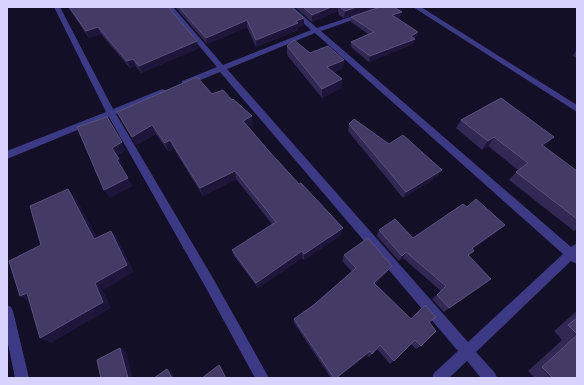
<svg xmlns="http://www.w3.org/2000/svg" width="584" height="385" viewBox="0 0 584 385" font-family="Commissioner,sans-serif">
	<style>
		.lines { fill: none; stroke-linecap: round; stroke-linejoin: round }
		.minor { fill: #3d3a85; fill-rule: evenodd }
		.wall { fill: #312854 }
		.shaded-wall { fill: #1d163a }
		.building { fill: #433a66; stroke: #5a527e }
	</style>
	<rect width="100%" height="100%" fill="#130f26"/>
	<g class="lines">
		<path class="minor" d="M54,7H60L113,109L160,90L163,89L167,92L166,94L116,114L214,280L269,378H255L206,288L109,117L7,159V151L106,112Z
			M166,7H173L223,65L311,30L286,7H293L317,28L380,7H390L321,31L571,247L577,243V264L571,261L476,352L495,373L497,378H481L467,361L449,378H432L434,373L458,351L220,72L188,85H182V81L217,67ZM315,33L563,254L468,342L227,69Z
			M413,7H421L577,105V112Z
			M7,305L11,307L13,311L29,378H15L7,339Z"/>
	</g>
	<path class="wall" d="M68,7H168L199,48L141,73L136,66L130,68L101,34L89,38Z
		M175,7H291L304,18V25L298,27V30L256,47L247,27L207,44Z
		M295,7H378L344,18L339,15L338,11L312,22Z
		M351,17H400L397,19L418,32L416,37L414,38L413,44L369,62L351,47V42L368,34L351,22Z
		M287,46L310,53L344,60L343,68L334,72L342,79L341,88L322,98L287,55Z
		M577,48V58L573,56Z
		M212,94L253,125L249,127L267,149L341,235L304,260L302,258L258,288L234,256L232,250L272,224L236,179L203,196L174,149L168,151L156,134L136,145L117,112Z
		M461,120L547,145L544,147L577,171V229L574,231L509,180L516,172L518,170L488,146L482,150L456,128Z
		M349,124L389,144L438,176L403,198L348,131Z
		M467,207L498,231L473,249L474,251L469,256L491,279L444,312L432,299L441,291L403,258L399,261L377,236L379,230L413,238Z
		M344,255L388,271L375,284L411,319L429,323L421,346L416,349L411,344L390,364L377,349L369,357L367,355L337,378H331L294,323V319L315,304L352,272L342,261Z
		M577,311V378H535L528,371L562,340L554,331Z"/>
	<path class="shaded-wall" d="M331,7H338V11L312,22V15Z
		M357,7H378L344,18L345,11Z
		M402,12L400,17L391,21L392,15Z
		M304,18V25L298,27V30L256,47V40Z
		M247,20V27L207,44L206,38Z
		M98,27L101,34L89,38L86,31Z
		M418,32L416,37L412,40L415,39L413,44L369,62L370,56Z
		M197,41L199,48L141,73L139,66Z
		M133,59L136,66L130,68L127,61Z
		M344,60L343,68L326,76L327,67Z
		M342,79L341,88L322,98V89Z
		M252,116L253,125L245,130L243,121Z
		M107,117L126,151L117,156L112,148Z
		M152,125L156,134L136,145L132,137Z
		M494,137L488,146L482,150L488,141Z
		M554,137L547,145L535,154L542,145Z
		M170,140L174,149L168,151L165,143Z
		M119,159L124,167L122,169L133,186L110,198L104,190L117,160Z
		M442,170L438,176L403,198L406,192Z
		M235,171L236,179L203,196L200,188Z
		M68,189L76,198L102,247L94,239Z
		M505,225L498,231L466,254L472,248Z
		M343,228L341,235L304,260V254Z
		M111,231L118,239L134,272L103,290L111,308L51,343L40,338L95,283Z
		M302,251V258L258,288L256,283Z
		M474,251L469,257L468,255Z
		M406,252L403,258L399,261L402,256Z
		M392,266L388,271L371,288L374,283Z
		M491,279L484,284L444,312L449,308Z
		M27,293L31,303L20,296Z
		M120,348L126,351L133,378H128Z
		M370,351L367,355L337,378H336Z
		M219,365L222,367L227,378H226Z
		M167,369L171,371L175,378H172Z"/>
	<path class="building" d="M69,7H168L197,41L139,66L133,59L127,61L98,27L86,31Z
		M179,7H291L304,18L296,21L298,23L256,40L247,20L206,38Z
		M303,7H331L312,15Z
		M340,7H357L345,11Z
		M380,7H394L402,12L392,15L418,32L411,36L415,39L370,56L351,42L374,32L351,17Z
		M294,40L310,53L328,46L344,60L327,67L342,79L322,89L287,46Z
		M197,77L212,94L223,90L232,100L233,99L252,116L243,121L267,149L299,184L301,183L343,228L304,254L302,251L256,283L232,250L276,222L235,171L200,188L170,140L165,143L152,125L132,137L117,112Z
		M501,98L554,137L542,145L577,171V219L516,172L528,163L494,137L488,141L461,120Z
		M107,117L122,142L112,148L119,159L117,160L128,178L104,190L77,127Z
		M354,119L389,144L403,135L442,170L406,192L349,124Z
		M68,189L94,239L111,231L127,265L95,283L103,302L40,338L27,293L20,296L9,261L41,245L30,206Z
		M476,199L505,225L472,248L474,251L468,255L491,279L449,308L437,295L446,286L406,252L402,256L379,230L395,219L413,238L463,204L467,207Z
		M368,238L392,266L374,283L411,319L425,305L436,317L429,322L436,331L421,346L415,340L394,361L380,345L372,354L370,351L336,378H334L294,319L315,304L356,268L344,255Z
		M577,318V334L568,325Z
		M577,335V378H551L552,377L542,367Z
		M120,348L128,378H101L97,360Z
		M219,365L226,378H202Z
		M167,369L172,378H154Z"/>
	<rect width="584" height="385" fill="none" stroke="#d9d4ff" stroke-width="16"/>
</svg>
